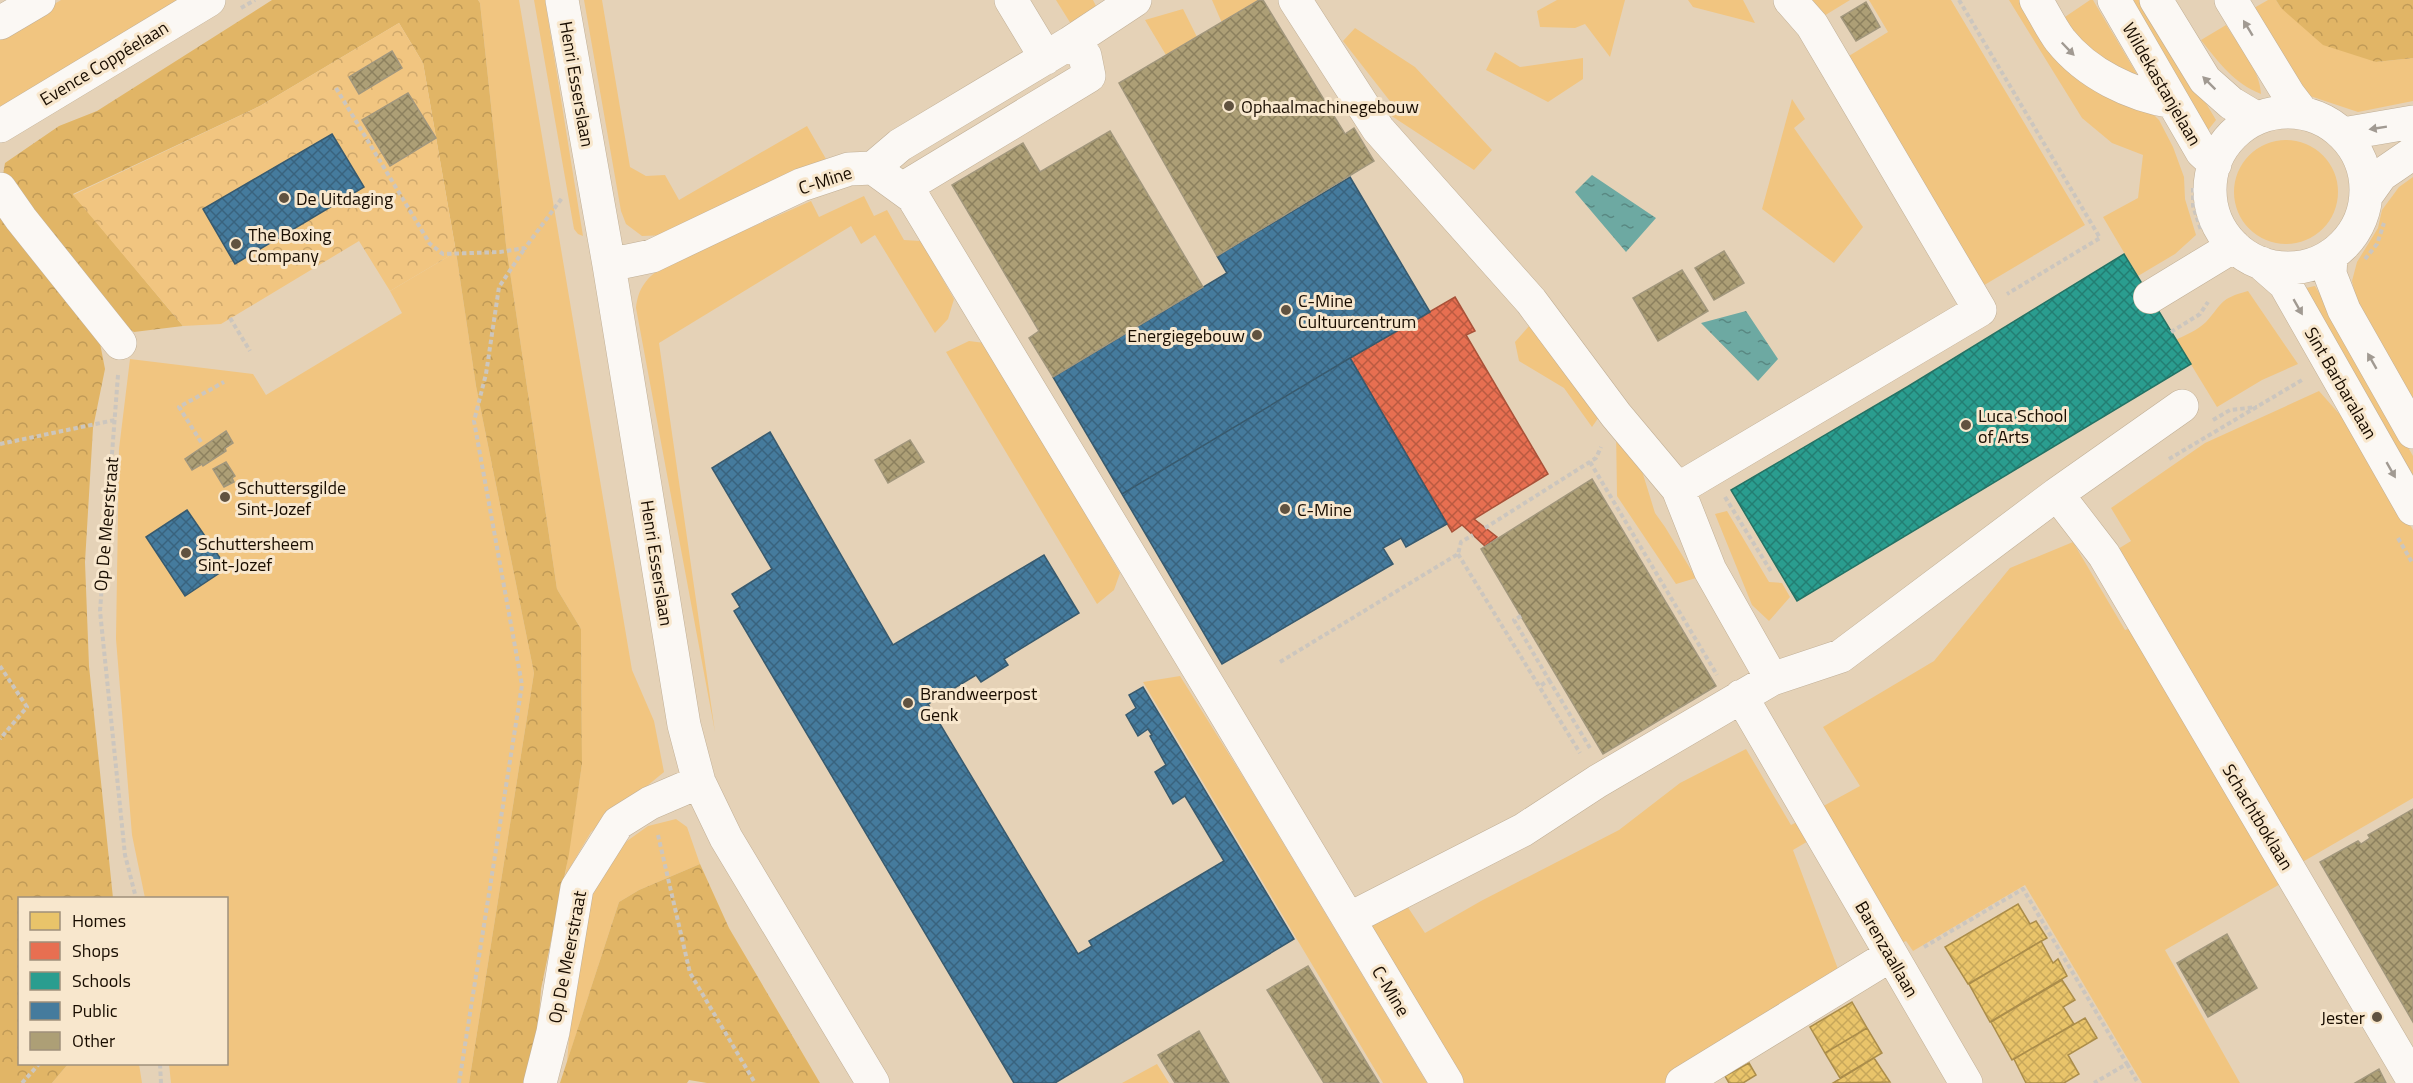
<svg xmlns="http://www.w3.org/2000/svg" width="2413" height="1083" viewBox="0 0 2413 1083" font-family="'Titillium Web',sans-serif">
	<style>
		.grass { fill: #f1c580 }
		.forest { fill: url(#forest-crowns) }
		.park { fill: url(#park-crowns) }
		.water { fill: url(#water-ripples) }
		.homes { fill: url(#homes-cross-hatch); stroke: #ab8d4a; stroke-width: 1.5 }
		.shops { fill: url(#shops-cross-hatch); stroke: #a95239; stroke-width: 1.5 }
		.schools { fill: url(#schools-cross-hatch); stroke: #257264; stroke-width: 1.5 }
		.public { fill: url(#public-cross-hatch); stroke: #385a6e; stroke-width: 1.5 }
		.building { fill: url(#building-cross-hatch); stroke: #a2977c; stroke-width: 1.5 }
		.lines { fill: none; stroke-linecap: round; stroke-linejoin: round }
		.minor-casing { stroke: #c0af96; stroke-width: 34 }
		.path { stroke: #ccc6be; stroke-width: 4; stroke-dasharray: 4.5 3; stroke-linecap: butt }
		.minor { stroke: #fbf8f4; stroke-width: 33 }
		.oneway { fill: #a19a92 }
		.poi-dot { fill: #605240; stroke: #f8e7cd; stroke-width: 2 }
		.labels { text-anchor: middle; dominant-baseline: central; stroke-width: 6; stroke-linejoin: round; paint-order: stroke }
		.street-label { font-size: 18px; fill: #190d00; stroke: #f8e7cd }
		.poi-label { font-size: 18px; fill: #190d00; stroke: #f8e7cd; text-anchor: start }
	</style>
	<defs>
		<pattern id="forest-crowns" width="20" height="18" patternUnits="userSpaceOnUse" patternTransform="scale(1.5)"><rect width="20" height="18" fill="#e1b566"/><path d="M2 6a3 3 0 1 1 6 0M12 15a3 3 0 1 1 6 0" fill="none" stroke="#c09a57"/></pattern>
		<pattern id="park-crowns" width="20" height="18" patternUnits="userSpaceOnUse" patternTransform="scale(1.5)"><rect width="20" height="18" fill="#f1c580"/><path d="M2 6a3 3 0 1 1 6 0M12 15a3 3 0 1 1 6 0" fill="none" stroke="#cea86d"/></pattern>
		<pattern id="water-ripples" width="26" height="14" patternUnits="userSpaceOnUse" patternTransform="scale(1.5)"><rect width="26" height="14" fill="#6da9a2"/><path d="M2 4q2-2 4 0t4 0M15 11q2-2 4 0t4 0" fill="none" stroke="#598882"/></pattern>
		<pattern id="homes-cross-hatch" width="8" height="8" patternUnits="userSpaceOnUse" patternTransform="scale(1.5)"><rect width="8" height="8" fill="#e9c46a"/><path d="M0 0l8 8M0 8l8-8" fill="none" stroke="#c7a75a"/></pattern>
		<pattern id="shops-cross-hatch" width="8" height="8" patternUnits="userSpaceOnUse" patternTransform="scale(1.5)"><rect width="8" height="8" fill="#e76f51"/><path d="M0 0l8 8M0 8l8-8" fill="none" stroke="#ba5a41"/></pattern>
		<pattern id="schools-cross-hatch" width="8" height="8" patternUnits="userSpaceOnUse" patternTransform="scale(1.5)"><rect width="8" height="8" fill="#2a9d8f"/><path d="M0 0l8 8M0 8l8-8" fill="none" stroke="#237e72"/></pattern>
		<pattern id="public-cross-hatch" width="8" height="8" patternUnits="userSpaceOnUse" patternTransform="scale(1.5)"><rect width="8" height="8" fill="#457b9d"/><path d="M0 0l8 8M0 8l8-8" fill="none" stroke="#39637e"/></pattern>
		<pattern id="building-cross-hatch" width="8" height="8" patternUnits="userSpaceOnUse" patternTransform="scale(1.5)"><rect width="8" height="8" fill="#ad9f76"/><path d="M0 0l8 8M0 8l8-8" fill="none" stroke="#8c805e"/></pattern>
	</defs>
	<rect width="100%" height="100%" fill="#e5d2b7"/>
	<path class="grass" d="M61,0H183L0,110V37Z
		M478,0H519L632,670L654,721L664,772L591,832L565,876L582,764L581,629L557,589L506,245L480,3Z
		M534,0H545L583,236L578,234L574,229Z
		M584,0H602L630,167L646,176L665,175L679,200L807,126L826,159L667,235L642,236L626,224L621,211Z
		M1056,0H1093L1097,8L1071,24Z
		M1212,0H1259L1222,23Z
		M1557,0H1625L1610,57L1585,24L1575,28L1540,27L1537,11Z
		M1688,0H1743L1755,23L1693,7Z
		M1807,0H1850L1819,19Z
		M1869,0H1951L2085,225L1981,287L1844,59L1888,32Z
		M2009,0H2025L2149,110L2159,120L2173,147L2184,177L2185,199L2196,235L2175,254L2138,276L2103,217L2138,198L2143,155L2112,143L2082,118Z
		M2090,0H2093L2141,81L2121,79L2059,21Z
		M2125,0H2144L2216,120L2205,134Z
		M2268,0H2276L2281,8L2376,62L2413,58V101L2358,112L2307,95L2254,8Z
		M1183,9L1197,37L1166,55L1145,20Z
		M2226,25C2239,46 2260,69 2261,94C2234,83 2219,63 2201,40Z
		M1355,28L1415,67L1492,150L1474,170L1387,113L1393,105L1343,41Z
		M1495,52L1520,67L1583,58V79L1548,102L1486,70Z
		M1792,99L1805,119L1794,128L1863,227L1834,263L1762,209Z
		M2234 192a52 52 0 1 1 104 0a52 52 0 1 1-104 0Z
		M2413,177V423L2385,351L2356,297L2352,281L2357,262L2378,228L2382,210L2399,187Z
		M864,196L874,216L887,210L904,240L921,241L954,299L948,319L935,333L875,235L861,244L851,226L659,343L715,732L636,308C638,288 647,277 664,266L811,201L819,217Z
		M456,252L476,386L534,673L469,1083H171L169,1064H226V898H145L132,835L116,639L119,449L130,359L253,374L266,395L402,313L390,291Z
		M2315,286L2413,456V490L2297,290Z
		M2248,291L2298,364L2262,380L2217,407L2176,340C2185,335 2198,330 2206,322C2224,302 2219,299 2248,291Z
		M1536,318L1603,411L1592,427L1564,388L1519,361L1515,342Z
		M969,341L985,343L1120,573L1114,590L1097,604L946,352Z
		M2319,391L2357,434L2413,530V798L2299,864L2118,549L2131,541L2111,508L2205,443Z
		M1616,429L1634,445L1655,513L1665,527L1696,578L1676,584L1617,496Z
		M1727,511L1769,582L1782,583L1790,597L1769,621L1752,605L1715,514Z
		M2073,542L2125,630L2133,627L2282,883L2165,950L2240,1083H2142L2025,885L1913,951L1906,941L1899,944L1818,809L1860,786L1823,727L1934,661L2010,568Z
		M1180,676L1247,783L1427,1083H1383L1143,682Z
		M1746,749L1791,825L1799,821L1810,840L1793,850L1838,969L1667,1083H1460L1365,923L1405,903L1425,933L1481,901L1619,830L1680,783Z
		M676,819L687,827L700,864L639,890L619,902L567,1062L572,1004L590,896L604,866L627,841L648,826Z
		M68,1064H139L142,1083H52Z
		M1157,1064L1169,1083H1122Z"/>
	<path class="forest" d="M272,0H478L480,3L506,245L557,589L581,629L582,764L569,854L541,989L536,1056L529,1083H469L534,673L476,386L456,252L423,63L399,23L260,106L73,194L183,326L134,332L107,314L3,175L5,163L59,126L97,111Z
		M2276,0H2413V58L2376,62L2323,45L2281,8Z
		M0,212L99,338L105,369L93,428L85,562L89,666L113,898H20V1064H68L52,1083H0Z
		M700,864L729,928L820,1083H707L689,1080L687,1083H560L619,902L639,890Z"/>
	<path class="park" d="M399,23L423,63L456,252L390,291L359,241L221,324L183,326L73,195L260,106Z"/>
	<path class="water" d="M1592,175L1656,218L1626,252L1575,192Z
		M1746,311L1778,359L1758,381L1701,323Z"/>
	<path class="homes" d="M2018,904L2030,924L2036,921L2047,938L1968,984L1945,947Z
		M2041,941L2053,963L2058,959L2067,976L1990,1022L1969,984Z
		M2062,980L2075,1000L2063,1007L2074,1024L2012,1060L1991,1022Z
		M1852,1002L1867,1028L1825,1053L1810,1027Z
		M2085,1018L2097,1038L2068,1055L2079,1074L2064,1083H2026L2014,1059Z
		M1867,1028L1882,1053L1840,1078L1825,1053Z
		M1874,1058L1890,1082L1833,1083Z
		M1749,1063L1756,1075L1743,1083H1729L1725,1076Z"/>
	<path class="shops" d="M1455,297L1475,331L1466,335L1548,474L1474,519L1497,537L1485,546L1462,525L1452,532L1350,358Z"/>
	<path class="schools" d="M2124,254L2191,364L1797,601L1731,490L1907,387Z"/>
	<path class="public" d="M332,134L364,187L235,264L203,209Z
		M1350,177L1430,312L1350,358L1122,494L1053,377L1227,273L1217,256Z
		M1350,358L1447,524L1406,547L1401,538L1383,548L1393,564L1222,664L1122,494Z
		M770,432L893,645L1044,555L1079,613L1004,659L1008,665L981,682L976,675L928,704L1078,954L1092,946L1089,941L1224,861L1185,796L1173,804L1155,772L1166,765L1150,736L1152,735L1148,729L1138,736L1126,715L1136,708L1129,695L1143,687L1294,939L1055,1083H1014L734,611L740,607L732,594L772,569L712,468Z
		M187,510L227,568L185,596L146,537Z"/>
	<path class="building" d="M1259,0H1263L1345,134L1354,128L1374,161L1217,256L1119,83Z
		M1866,2L1880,27L1856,41L1841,17Z
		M392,51L402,68L359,94L349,77Z
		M408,93L436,138L390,166L362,120Z
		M1110,131L1203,287L1053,377L1029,338L1039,331L952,185L1023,143L1040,172Z
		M1724,251L1744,283L1714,300L1695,268Z
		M1682,270L1708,311L1658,341L1633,298Z
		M226,431L233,443L225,448L226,451L203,466L202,464L192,470L185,459Z
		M910,440L924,462L888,483L875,460Z
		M226,462L235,476L232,478L234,482L224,487L213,469Z
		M1592,479L1716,686L1603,754L1481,549Z
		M2413,809V1022L2320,862L2358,841L2361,844L2370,838L2368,835Z
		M2227,934L2257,988L2208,1017L2177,963Z
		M1308,966L1379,1083H1324L1267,990Z
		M1199,1031L1229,1083H1175L1158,1055Z
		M2379,1069L2386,1083H2355Z"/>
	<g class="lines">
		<g class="minor-casing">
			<path id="minor" d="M562,0L609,265L684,725L699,782L726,838L873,1083
				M1011,0L1046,58
				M1295,0L1378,129L1531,301L1616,415L1678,489L1710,570L1772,679
				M2036,0C2044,13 2051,28 2060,40C2087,74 2131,95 2173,102
				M2114,0L2202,152L2215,164
				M2156,0L2205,80L2231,103L2256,118
				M2231,0L2289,95L2302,112
				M0,23L39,0
				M2210 190a78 78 0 1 1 156 0a78 78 0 1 1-156 0Z
				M0,126L209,0
				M2343,134L2413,122
				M873,168L900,145L1070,43L1135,0
				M0,189L21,219L120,343
				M902,189L1089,76L1085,56L1070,43
				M2366,196L2381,175L2413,153
				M2331,255L2330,274L2344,310L2413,432
				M2261,263L2285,284L2413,509
				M609,265L652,256L801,185L849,169L873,168L913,197L1216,698L1447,1083
				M2150,297L2234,246
				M1678,489L1980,310L1812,25L1790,0
				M2057,494L2104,555L2413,1080
				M1741,696L1966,1083
				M1349,919L1523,830L1598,781L1772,679L1841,656L2057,494L2182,406
				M540,1083L553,1032L577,888L618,823L650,803L699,782
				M1682,1083L1891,955"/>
		</g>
		<path class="path" d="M1959,0L2100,238L2007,294
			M241,8L255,0
			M336,88L430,244L443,254L500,252L525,248L562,198
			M2193,188V206L2201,230
			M2363,245L2371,227
			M2365,259L2377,244L2384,223
			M230,318L250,351
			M2171,332L2200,314L2208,302
			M118,375L100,611L125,855L136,898
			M2213,420L2230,410L2257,407
			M201,442L179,407L224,382
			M0,444L115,420
			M2169,459L2302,380
			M1590,462L1717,675
			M1725,497L1772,573
			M1485,528L1596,458L1601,447
			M2398,538L2413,564
			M1458,554L1580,753
			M1521,616L1514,620L1549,680L1540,686
			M1280,662L1458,554L1461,542L1473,535
			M0,666L27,707L0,739
			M1549,680L1590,748
			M658,835L690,973L755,1083
			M1924,947L2023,889L2127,1064L2094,1083
			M160,1064L161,1083
			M2127,1064L2138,1083
			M22,1083L39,1064
			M459,1083L522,685L474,421L486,374L499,287L525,248"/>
		<use href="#minor" class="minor"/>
	</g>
	<defs><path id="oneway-solid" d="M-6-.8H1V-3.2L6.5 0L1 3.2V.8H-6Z" transform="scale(1.5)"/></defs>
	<g class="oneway">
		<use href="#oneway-solid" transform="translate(2248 28) rotate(-121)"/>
		<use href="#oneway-solid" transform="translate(2068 49) rotate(46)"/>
		<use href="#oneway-solid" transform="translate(2209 83) rotate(-135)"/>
		<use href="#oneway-solid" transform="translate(2378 128) rotate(171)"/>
		<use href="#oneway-solid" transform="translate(2298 307) rotate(60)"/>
		<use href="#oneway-solid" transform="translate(2372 361) rotate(-120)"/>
		<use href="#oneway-solid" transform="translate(2391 470) rotate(60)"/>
	</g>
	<g class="poi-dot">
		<circle cx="1229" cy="106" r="6"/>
		<circle cx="284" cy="198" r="6"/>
		<circle cx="236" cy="244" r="6"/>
		<circle cx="1286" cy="310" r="6"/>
		<circle cx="1257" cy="335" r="6"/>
		<circle cx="1966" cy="425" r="6"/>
		<circle cx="225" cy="497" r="6"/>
		<circle cx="1285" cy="509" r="6"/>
		<circle cx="186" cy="553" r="6"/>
		<circle cx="908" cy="703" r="6"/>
		<circle cx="2377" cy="1017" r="6"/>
	</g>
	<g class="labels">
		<g class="street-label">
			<text transform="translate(104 63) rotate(-31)">Evence Coppéelaan</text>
			<text transform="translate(577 84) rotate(80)">Henri Esserslaan</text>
			<text transform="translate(2162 84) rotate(60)">Wildekastanjelaan</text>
			<text transform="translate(825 180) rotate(-18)">C-Mine</text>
			<text transform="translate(2341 383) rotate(60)">Sint Barbaralaan</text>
			<text transform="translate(106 524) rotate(-85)">Op De Meerstraat</text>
			<text transform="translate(657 563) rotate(81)">Henri Esserslaan</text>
			<text transform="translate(2258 817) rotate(59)">Schachtboklaan</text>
			<text transform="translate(1887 949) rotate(60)">Barenzaallaan</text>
			<text transform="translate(567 957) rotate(-79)">Op De Meerstraat</text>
			<text transform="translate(1391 991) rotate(59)">C-Mine</text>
		</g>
		<g class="poi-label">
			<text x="1241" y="106">Ophaalmachinegebouw</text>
			<text x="296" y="198">De Uitdaging</text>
			<text x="248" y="234">The Boxing<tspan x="248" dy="21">Company</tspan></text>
			<text x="1298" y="300">C-Mine<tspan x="1298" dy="21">Cultuurcentrum</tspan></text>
			<text x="1245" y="335" text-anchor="end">Energiegebouw</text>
			<text x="1978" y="415">Luca School<tspan x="1978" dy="21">of Arts</tspan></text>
			<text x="237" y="487">Schuttersgilde<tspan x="237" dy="21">Sint-Jozef</tspan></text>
			<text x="1297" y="509">C-Mine</text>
			<text x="198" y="543">Schuttersheem<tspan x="198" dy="21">Sint-Jozef</tspan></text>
			<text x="920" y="693">Brandweerpost<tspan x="920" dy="21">Genk</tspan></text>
			<text x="2365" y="1017" text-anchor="end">Jester</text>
		</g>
	</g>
	<rect x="18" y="897" width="210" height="168" fill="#f8e7cd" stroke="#9f907b" stroke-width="1.5"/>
	<rect x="30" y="912" width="30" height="18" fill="#e9c46a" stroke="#9f907b" stroke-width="1.5"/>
	<text x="72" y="927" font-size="18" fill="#190d00">Homes</text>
	<rect x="30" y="942" width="30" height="18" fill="#e76f51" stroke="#9f907b" stroke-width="1.5"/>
	<text x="72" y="957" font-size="18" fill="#190d00">Shops</text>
	<rect x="30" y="972" width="30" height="18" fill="#2a9d8f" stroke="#9f907b" stroke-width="1.5"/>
	<text x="72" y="987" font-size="18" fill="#190d00">Schools</text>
	<rect x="30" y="1002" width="30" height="18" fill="#457b9d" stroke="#9f907b" stroke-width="1.5"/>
	<text x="72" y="1017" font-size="18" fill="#190d00">Public</text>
	<rect x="30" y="1032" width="30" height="18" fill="#ad9f76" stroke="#9f907b" stroke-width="1.5"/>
	<text x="72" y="1047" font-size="18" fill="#190d00">Other</text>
</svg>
